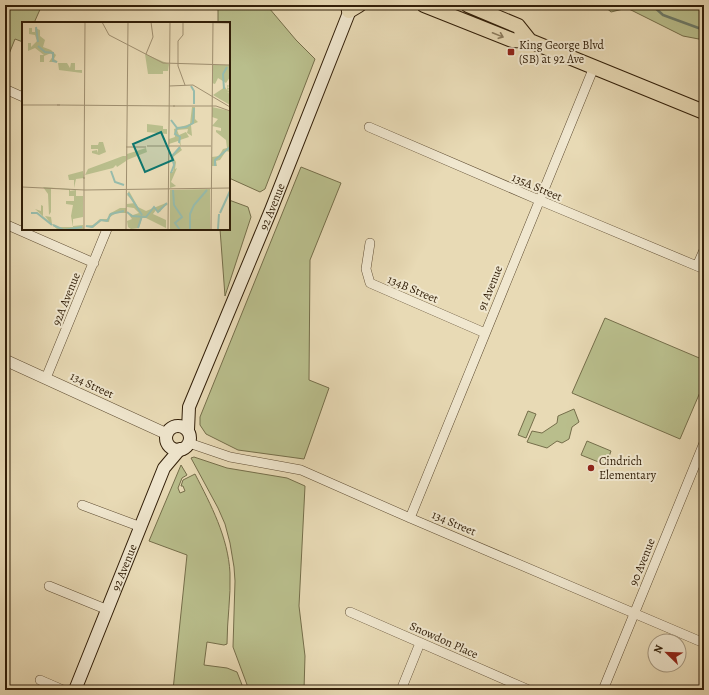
<svg xmlns="http://www.w3.org/2000/svg" width="709" height="695" viewBox="0 0 709 695" font-family="Alegreya,serif">
	<style>
		.green { fill: #b9be8c; stroke: #756e4a }
		.lines { fill: none; stroke-linecap: round; stroke-linejoin: round }
		.stream { stroke: #6e7c6a; stroke-width: 2.5 }
		.minor-casing { stroke: #5f4d33; stroke-width: 10 }
		.tertiary-casing { stroke: #5f4d33; stroke-width: 12 }
		.secondary-casing { stroke: #311e08; stroke-width: 14 }
		.primary-casing { stroke: #311e08; stroke-width: 16 }
		.minor { stroke: #f0e7cf; stroke-width: 9 }
		.tertiary { stroke: #f0e7cf; stroke-width: 11 }
		.secondary { stroke: #f0e7cf; stroke-width: 12 }
		.primary { stroke: #e8dab5; stroke-width: 14 }
		.oneway { stroke: #8c7c5e }
		.poi-dot { fill: #8f2418; stroke: #f0e7cf; stroke-width: 1.5 }
		.labels { text-anchor: middle; dominant-baseline: central; stroke-width: 4; stroke-linejoin: round; paint-order: stroke }
		.poi-label { font-size: 12px; fill: #311e08; stroke: #f0e7cf; text-anchor: start }
		.street-label { font-size: 12px; fill: #311e08; stroke: #f0e7cf }
		.inset-river { fill: none; stroke: #97bbab; stroke-width: 2 }
		.inset-road { fill: none; stroke: #9f8f70; stroke-width: 1 }
		.view { fill: #0f766e; fill-opacity: 0.15; stroke: #0f766e; stroke-width: 2 }
		.inset-edge { fill: none; stroke: #311e08; stroke-width: 2 }
	</style>
	<rect width="100%" height="100%" fill="#e8dab5"/>
	<filter id="stains"><feTurbulence type="fractalNoise" baseFrequency=".005" numOctaves="4"/><feColorMatrix values="0 0 0 0 .2 0 0 0 0 .09 0 0 0 0 .02 0 0 0 .5 -.17"/></filter>
	<radialGradient id="worn" r=".72"><stop offset=".6" stop-color="#630" stop-opacity="0"/><stop offset="1" stop-color="#630" stop-opacity=".3"/></radialGradient>
	<path class="green" d="M5,5H42L34,23H23V42L15,39L5,64Z
		M218,5H269V8L296,40L315,59L265,189L260,192L229,178V23H218Z
		M603,5H704V40L683,36L627,8L611,12Z
		M301,167L341,183L310,260L309,380L329,388L304,459L238,450L206,434L200,425V417Z
		M229,200L248,207L251,217L225,296L220,229H229Z
		M605,318L704,360V383L680,439L572,393Z
		M574,409L579,422L572,427L569,439L562,443L557,441L547,448L527,442L532,431L542,433L557,423L558,416Z
		M528,411L536,414L526,438L518,435Z
		M587,441L611,451L606,465L581,455Z
		M194,457L227,468L287,478L305,486L299,606L305,656L304,690H249L233,647L235,581L234,567L230,543L225,524L218,508L191,458Z
		M181,465L187,475L182,478L178,488L180,493L185,491L183,486H181L183,480L195,474C211,505 228,537 230,573C231,596 227,620 227,644L224,645L207,642L204,665L227,668L237,672L244,690H173L187,555L149,541Z"/>
	<g class="lines">
		<path class="stream" d="M652,5L663,15L704,30"/>
		<g class="minor-casing">
			<path id="minor" d="M5,89L23,97
				M369,127L539,200L704,269
				M5,224L94,263
				M370,243L366,269L370,283L485,333
				M697,266L704,250
				M46,378L107,229
				M189,443L230,457L301,470L410,518L704,643
				M82,505L141,527
				M410,518L594,67
				M49,586L108,610
				M350,612L529,690
				M40,680L63,690
				M401,690L420,643
				M603,690L704,443"/>
		</g>
		<g class="tertiary-casing">
			<path id="tertiary" d="M5,360L167,434"/>
		</g>
		<g class="secondary-casing">
			<g id="secondary">
				<circle cx="178" cy="438" r="12"/>
				<path id="s1" d="M188,430L189,407L271,210L352,5"/>
				<path id="s2" d="M75,690L164,468L180,449"/>
			</g>
		</g>
		<g class="primary-casing">
			<path id="primary" d="M348,5L349,11L359,5
				M424,5L512,40L530,41L704,112
				M468,5L518,26L530,41"/>
		</g>
		<use href="#minor" class="minor"/>
		<use href="#tertiary" class="tertiary"/>
		<use href="#secondary" class="secondary"/>
		<use href="#primary" class="primary"/>
	</g>
	<defs><path id="oneway-shaft" d="M-6 0H5M1.5-3L5.5 0L1.5 3" fill="none" stroke-width="1.6" stroke-linecap="round" stroke-linejoin="round"/></defs>
	<use class="oneway" href="#oneway-shaft" transform="translate(498 35) rotate(22)"/>
	<g class="poi-dot">
		<rect x="507" y="48" width="8" height="8" rx="2"/>
		<circle cx="591" cy="468" r="4"/>
	</g>
	<g class="labels">
		<g class="poi-label">
			<text x="519" y="45">King George Blvd<tspan x="519" dy="14">(SB) at 92 Ave</tspan></text>
			<text x="599" y="461">Cindrich<tspan x="599" dy="14">Elementary</tspan></text>
		</g>
		<g class="street-label">
			<text transform="translate(537 187) rotate(23)">135A Street</text>
			<text stroke="none"><textPath href="#s1" startOffset="240">92 Avenue</textPath></text>
			<text transform="translate(490 288) rotate(-68)">91 Avenue</text>
			<text transform="translate(413 289) rotate(23)">134B Street</text>
			<text transform="translate(66 299) rotate(-68)">92A Avenue</text>
			<text transform="translate(92 385) rotate(25)">134 Street</text>
			<text transform="translate(454 523) rotate(23)">134 Street</text>
			<text transform="translate(642 562) rotate(-68)">90 Avenue</text>
			<text stroke="none"><textPath href="#s2" startOffset="132">92 Avenue</textPath></text>
			<text transform="translate(444 640) rotate(24)">Snowdon Place</text>
		</g>
	</g>
	<g transform="translate(22 22)">
		<rect width="208" height="208" fill="#e8dab5"/>
		<path d="M7,6H10V10H13V6L18,8V14L23,18L21,25L29,28L34,33L32,37L36,40H27L31,34L29,31L22,34V40H18V33H22L13,26L6,29V21H9V25L15,19L13,13L7,12ZM123,32L147,42L146,49H141V52H126ZM36,41H45L48,46L49,41H53V48H60V51L37,48ZM191,43H208V55L204,61L196,56L193,62L190,61ZM205,63L208,64L205,65L208,67L205,68L208,69V71L205,70L208,72V83L191,73L203,65L205,68ZM170,85H173V97L176,100L169,103L170,114L165,111L166,107L155,108L157,113L164,110L167,115L158,118L159,124L156,119L147,122V117L153,115L152,107L168,102ZM190,85L208,89V130L204,129L198,138L194,139L195,144H190V135L197,134L201,127L205,126L204,118L194,110V108L199,109V106L190,104L196,97L190,95ZM125,102L141,104V107H145V112L125,110ZM77,120H81L84,130L77,133L70,131V129L75,128L76,131V127H69V123H76ZM158,125L160,128L151,135L154,140L153,147L155,146L149,160L154,164L148,166V150H151L152,144L149,135ZM124,126L125,130L105,138V132ZM101,134H104V139L95,145L94,143L91,146L63,153L66,147ZM61,149L62,156L54,157L52,166V158H47L46,153ZM21,165L48,167V169L54,168V174H61V195L51,197V204L61,203L62,208H36L13,187L19,189V183L21,184V194L27,199L23,194L29,195L30,202L35,205H51L49,194L51,183L44,182V179H52V174H47V168L29,166V190L27,193L26,172ZM188,167V208H148V168ZM107,169L116,185L124,189L144,181L146,183L141,184L138,190L134,188L131,192L144,198V206L124,196H120L117,206L109,207L106,205L105,199L110,197L105,190L111,193L117,191L112,186L105,185V182L113,181L105,173ZM98,186H104V191H94L88,195L87,200L79,199L71,206L63,204L71,203L78,197H86L87,192Z" fill="#b9be8c"/>
		<path class="inset-river" d="M14,5L16,20M16,24L23,30L31,31V39L35,40M169,64L172,69V82M202,67L201,52L205,45M149,98L155,106L153,112L158,115L157,121M155,106L164,105L171,101L172,86M193,144V138L208,125M89,149L93,160L102,163M149,151L152,143L150,134L158,125M151,168L152,183L160,195L153,201L158,208M106,171L120,193M105,190L110,194L124,195L132,185L136,190L145,181M9,191H15L30,203M198,191L208,169M31,203L42,208L60,205M64,204L70,205L79,198L85,199L89,192L102,189M116,206L120,194M196,207L197,192M168,208V192L172,183L185,168"/>
		<path class="inset-road" d="M80,0L87,13L141,41L208,43M161,0V13L156,19V44L163,63M165,0L208,1M124,32L131,15L129,0M147,64L171,63L208,85M0,83H38M35,83L153,84M151,84H194L208,89M125,124H189M104,125H124M62,155V208M62,157L63,0M0,165L63,168L208,166M104,208L106,0M146,208L148,0M189,208L191,0"/>
		<path class="view" d="M139,110L151,138L123,150L111,122Z"/>
		<rect width="208" height="208" class="inset-edge"/>
	</g>
	<rect width="709" height="695" fill="none" stroke="#e8dab5" stroke-width="20"/>
	<rect x="6" y="6" width="697" height="683" fill="none" stroke="#311e08" stroke-width="2"/>
	<rect x="10" y="10" width="689" height="675" fill="none" stroke="#311e08"/>
	<g transform="translate(667 653) rotate(293)"><circle r="19" fill="#f0e7cf" stroke="#a4977f"/>
	<path d="M0-3L7 15L0 10L-7 15Z" fill="#8f2418"/>
	<text y="-6" font-size="11" font-weight="bold" text-anchor="middle" fill="#311e08">N</text>
	</g>
	<rect width="100%" height="100%" filter="url(#stains)"/>
	<rect width="100%" height="100%" fill="url(#worn)"/>
</svg>
